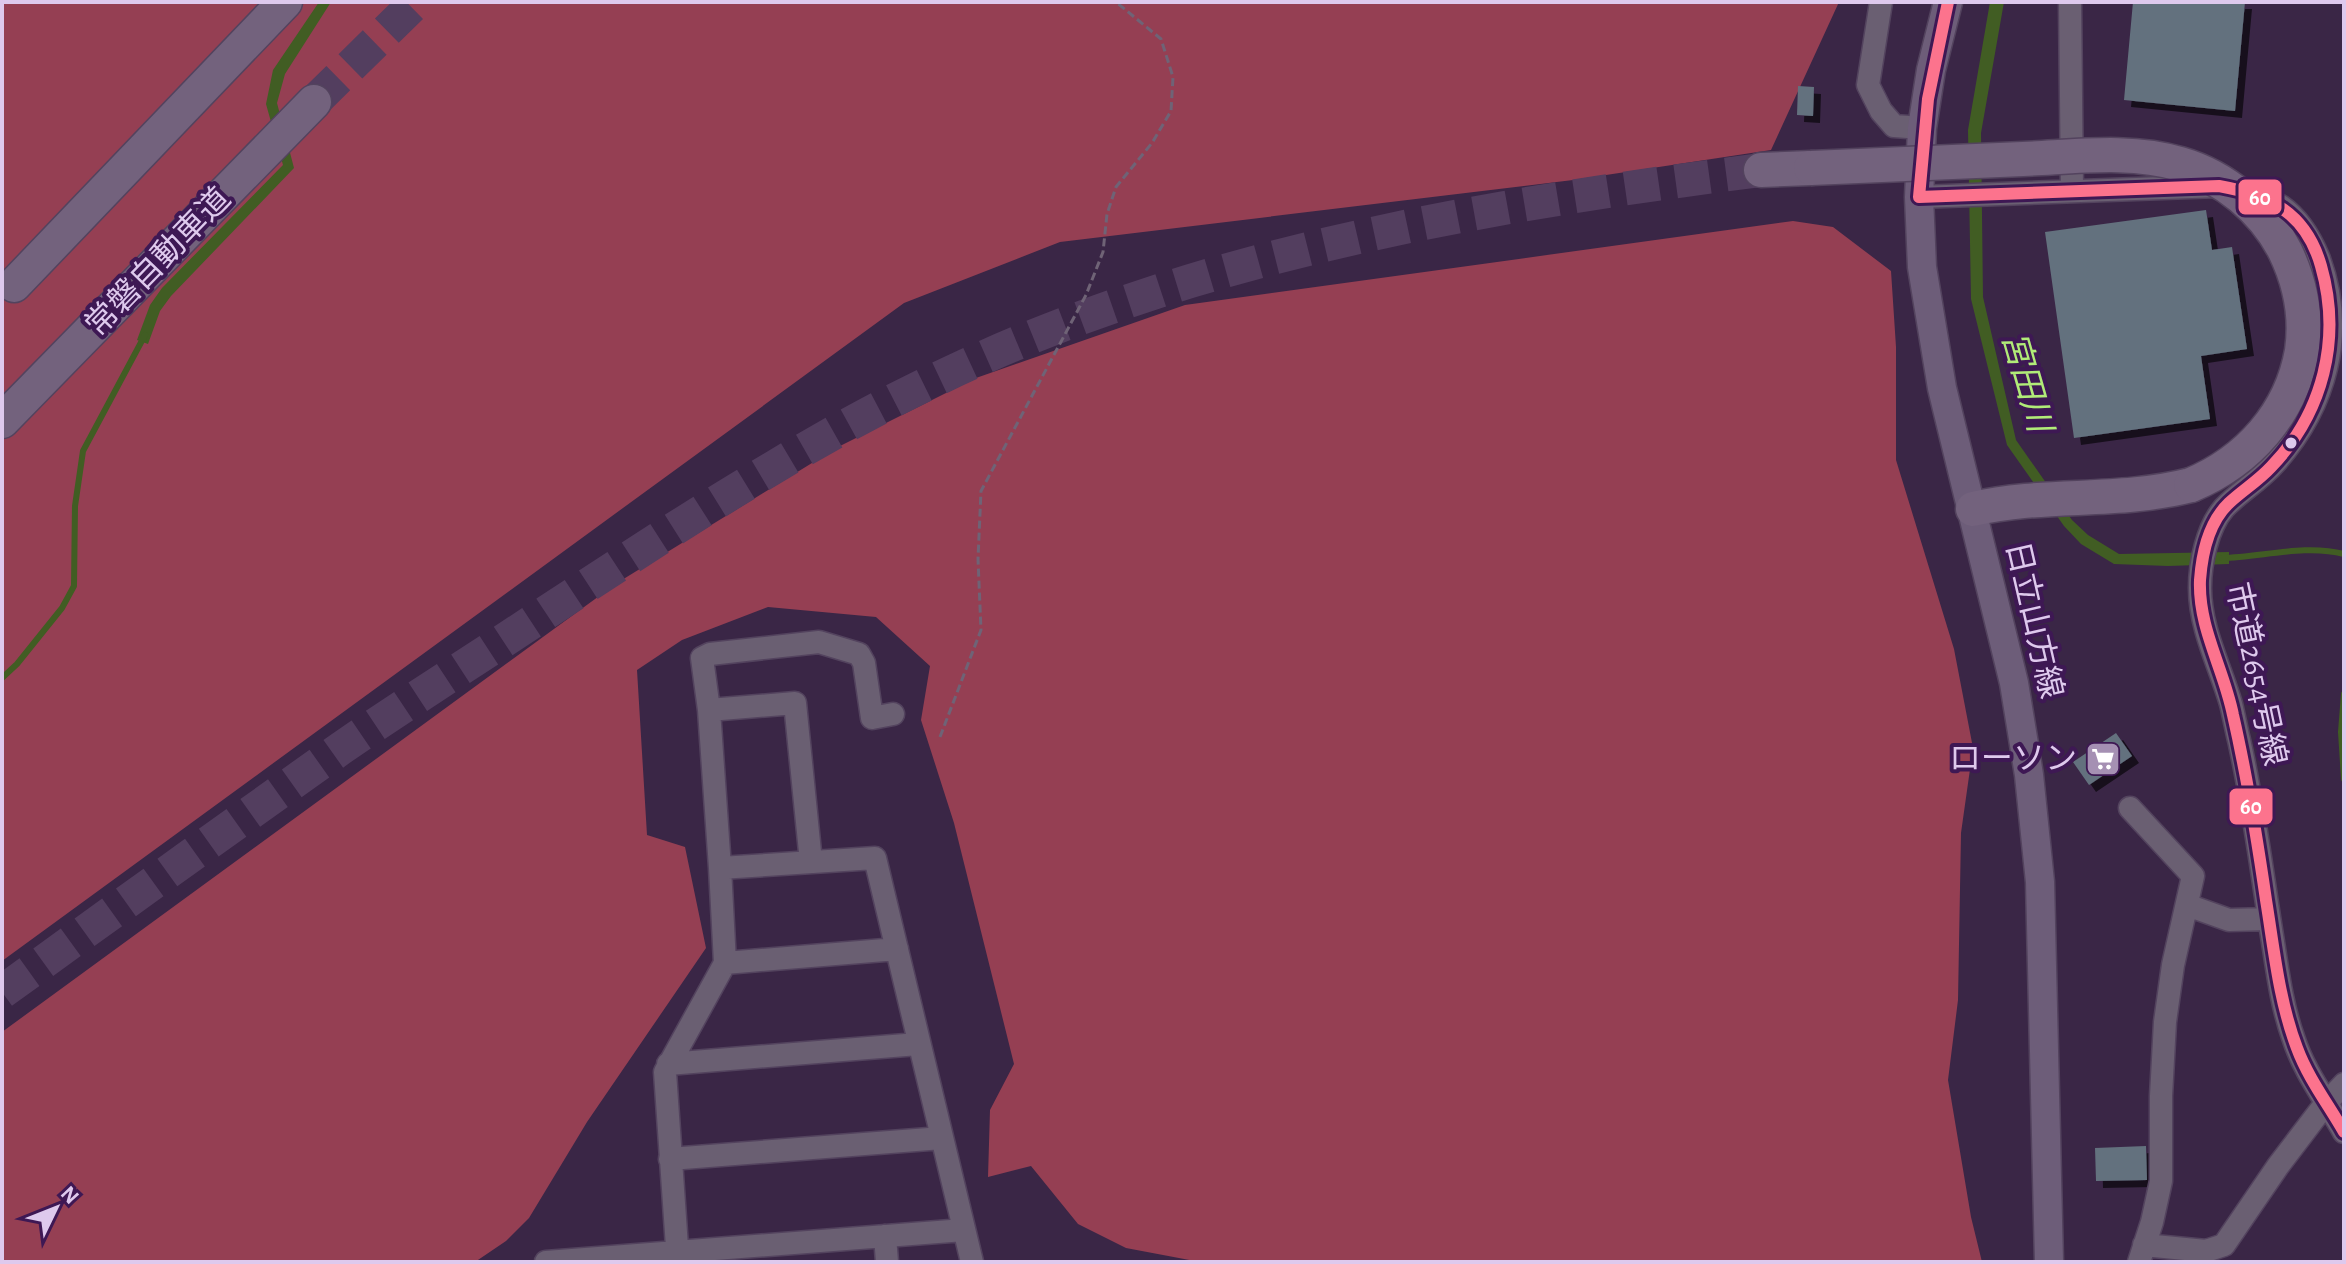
<svg xmlns="http://www.w3.org/2000/svg" width="2346" height="1264" viewBox="0 0 2346 1264" font-family="'Alegreya Sans','Noto Sans JP',sans-serif">
	<style>
		.forest { fill: #953f53 }
		.water { fill: #415d23 }
		.lines { fill: none; stroke-linecap: round; stroke-linejoin: round }
		.stream { stroke: #415d23; stroke-width: 6 }
		.building { fill: #63717e; filter: url(#shadow) }
		.highway-tunnel { stroke: #533e5f; stroke-width: 34; stroke-dasharray: 34 17; stroke-linecap: butt }
		.minor-casing { stroke: #53435e; stroke-width: 25 }
		.major-casing { stroke: #53435e; stroke-width: 31 }
		.highway-casing { stroke: #53435e; stroke-width: 37 }
		.path { stroke: #6f6376; stroke-width: 3; stroke-dasharray: 8 4; stroke-linecap: butt }
		.minor { stroke: #6a5f72; stroke-width: 22 }
		.major { stroke: #6d5d79; stroke-width: 28 }
		.highway { stroke: #73627d; stroke-width: 34 }
		.highway-bridge-casing { stroke: #53435e; stroke-width: 37; stroke-linecap: butt }
		.highway-bridge { stroke: #73627d; stroke-width: 34 }
		.bus-1-casing { stroke: #3e1854; stroke-width: 18 }
		.bus-1 { stroke: #fc738d; stroke-width: 12 }
		.bus-dot { fill: #dec9ed; stroke: #3e1854; stroke-width: 3 }
		.labels { text-anchor: middle; dominant-baseline: central; stroke-width: 8; stroke-linejoin: round; paint-order: stroke }
		.street-label { font-size: 32px; fill: #dec9ed; stroke: #3e1854 }
		.poi-label { font-size: 32px; fill: #dec9ed; stroke: #3e1854; text-anchor: end }
		.water-label { font-size: 34px; font-style: italic; fill: #b1eb78; stroke: #3e1854 }
		.line-badge { stroke: #3e1854; stroke-width: 3 }
		.badge-label { font-size: 22px; text-anchor: middle; font-weight: bold; fill: #fff }
	</style>
	<defs>
		<filter id="shadow"><feDropShadow dx="7" dy="7" stdDeviation="0" flood-color="#0009"/></filter>
	</defs>
	<rect width="100%" height="100%" fill="#3a2646"/>
	<path class="forest" d="M2,2H1839L1771,150L1573,180L1060,242L904,303L2,961Z
		M1793,221L1833,227L1891,271L1896,347V460L1954,649L1973,748L1961,833L1958,1000L1948,1080L1971,1217L1982,1262H1200L1126,1248L1078,1224L1031,1166L988,1177L990,1110L1014,1064L954,823L921,720L930,666L876,617L768,607L682,640L637,670L647,835L685,847L706,948L587,1122L529,1218L506,1241L475,1262H2V1032L617,583L838,447L976,378L1185,305Z"/>
	<path class="water" d="M319,2H331L285,74L277,103L294,168L171,296L160,311L148,344L137,340L150,305L162,288L283,165L266,104L273,70Z
		M1990,2H2004L1981,133L1983,297L2016,440L2072,520L2088,535L2119,554L2229,552V564L2168,566L2114,564L2081,544L2064,526L2007,445L1971,299L1968,130Z"/>
	<g class="lines">
		<path class="stream" d="M2222,558C2262,557 2305,544 2344,554
			M2,678L17,664L62,608L74,586L75,506L83,451L145,335
			M2344,694L2341,732L2344,779"/>
	</g>
	<path class="building" d="M2133,2H2245L2235,111L2124,100Z
		M1798,86L1814,87L1813,116L1797,115Z
		M2206,210L2212,250L2232,247L2247,349L2201,356L2210,419L2074,438L2045,232Z
		M2116,733L2132,756L2089,785L2073,762Z
		M2146,1146L2147,1180L2096,1181L2095,1148Z"/>
	<g class="lines">
		<path class="highway-tunnel" d="M314,102L416,2
			M2,992C114,911 227,829 340,749C408,702 478,658 547,612C679,525 812,437 956,370C1209,252 1486,205 1761,170"/>
		<g class="minor-casing">
			<path id="minor" d="M1881,2L1868,85L1881,111L1894,126L1922,128
				M2070,2L2072,191
				M1919,197L2219,186C2272,194 2298,208 2319,259C2346,333 2326,406 2274,464C2259,481 2239,492 2224,508C2207,528 2200,563 2200,588C2200,629 2220,666 2231,704C2234,716 2236,728 2239,740C2254,806 2262,875 2273,942C2278,974 2282,1006 2293,1037C2304,1072 2326,1100 2344,1132
				M709,710L795,703L811,862
				M2130,808L2193,876L2173,965L2165,1022L2161,1096V1181L2152,1222L2139,1262
				M720,868L709,710L702,658L710,654L819,642L859,654L864,663L872,718L893,714
				M2187,905L2229,920L2269,919
				M725,963L897,949
				M668,1064L918,1044
				M670,1159L942,1138
				M885,1236L887,1262
				M2144,1245L2206,1251L2224,1245L2278,1166L2326,1103L2344,1084
				M546,1262L964,1230
				M678,1262L665,1072L725,963L720,868L875,858L972,1262"/>
		</g>
		<g class="major-casing">
			<path id="major" d="M1948,2L1931,70L1922,128L1919,197L1922,267L1942,388L2014,683L2029,775L2040,882L2049,1262"/>
		</g>
		<g class="highway-casing">
			<path id="highway" d="M1761,170L1811,168
				M14,285L285,2
				M2,421L314,102
				M1973,509C2046,492 2116,504 2191,485"/>
		</g>
		<path class="path" d="M940,737L981,630L978,559L981,491L1086,295L1103,252L1107,214L1116,187L1152,143L1171,111L1173,77L1161,39L1116,2"/>
		<use href="#minor" class="minor"/>
		<use href="#major" class="major"/>
		<use href="#highway" class="highway"/>
		<g class="highway-bridge-casing">
			<path id="highway-bridge" d="M1811,168C1882,165 1953,162 2023,159C2074,157 2131,149 2180,164C2225,177 2264,210 2285,251C2300,282 2307,316 2302,351C2291,414 2248,461 2191,485"/>
		</g>
		<use href="#highway-bridge" class="highway-bridge"/>
		<g class="bus-1-casing">
			<path id="bus-1" d="M1919,197L2219,186C2270,195 2306,213 2321,266C2342,339 2323,413 2271,467C2258,481 2243,490 2229,503C2209,522 2202,553 2200,580C2198,628 2224,669 2233,715C2247,776 2257,838 2266,900C2274,949 2279,1001 2297,1048C2308,1078 2328,1104 2344,1132
				M1919,197L1928,99L1948,2"/>
		</g>
		<use href="#bus-1" class="bus-1"/>
	</g>
	<defs>
		<g id="supermarket-square" transform="scale(1.8)"><rect x="-9" y="-9" width="18" height="18" rx="4" fill="#a590b3" stroke="#3e1854"/><path d="M-6-5.5h2.5l.6 2H6L4.5 2H-2.5L-4.4-4H-6ZM-1.5 3.2a1.3 1.3 0 1 0 .1 0ZM3 3.2a1.3 1.3 0 1 0 .1 0Z" fill="#fff"/></g>
	</defs>
	<g fill-rule="evenodd">
		<use href="#supermarket-square" x="2103" y="759"/>
	</g>
	<circle class="bus-dot" cx="2291" cy="443" r="7"/>
	<g class="labels">
		<g class="street-label">
			<text transform="translate(158 262) rotate(-46)">常磐自動車道</text>
			<text transform="translate(2034 620) rotate(77)">日立山方線</text>
			<text transform="translate(2256 674) rotate(78)">市道2654号線</text>
		</g>
		<g class="poi-label">
			<text x="2077" y="759">ローソン</text>
		</g>
		<g class="water-label">
			<text transform="translate(2026 382) rotate(74)">宮田川</text>
		</g>
	</g>
	<g class="line-badge">
		<rect x="2237" y="178" width="46" height="38" rx="8" fill="#fc738d"/>
		<rect x="2228" y="787" width="46" height="39" rx="8" fill="#fc738d"/>
	</g>
	<g class="badge-label">
		<text x="2260" y="205">60</text>
		<text x="2251" y="814">60</text>
	</g>
	<rect width="2346" height="1264" fill="none" stroke="#dec9ed" stroke-width="8"/>
	<g transform="translate(56 1208) rotate(47)" stroke="#3e1854" stroke-width="6" paint-order="stroke">
	<path d="M0-6L14 30L0 20L-14 30Z" fill="#dec9ed"/>
	<text y="-12" font-size="22" font-weight="bold" text-anchor="middle" fill="#dec9ed">N</text>
	</g>
</svg>
